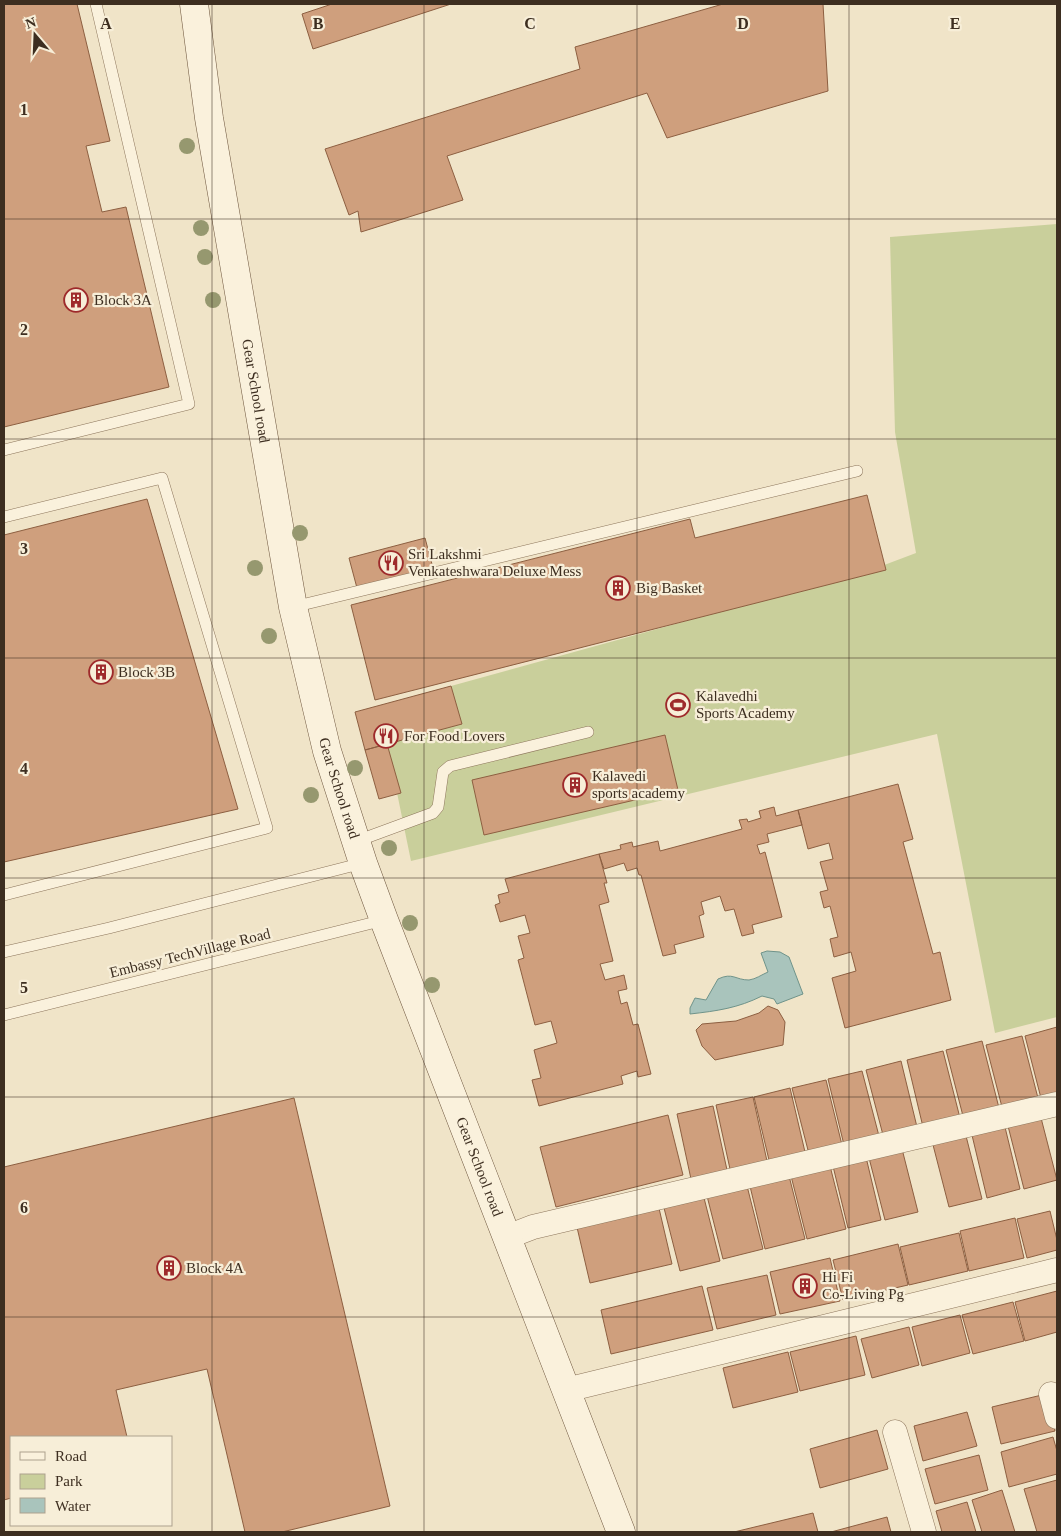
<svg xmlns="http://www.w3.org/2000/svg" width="1061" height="1536" viewBox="0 0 1061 1536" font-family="Georgia,serif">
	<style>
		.green { fill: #c9cf9b }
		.water { fill: #a9c4bc; stroke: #6f938a }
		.building { fill: #cf9f7d; stroke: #8d5f41 }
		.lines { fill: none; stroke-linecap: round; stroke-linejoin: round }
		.lane-casing { stroke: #8d765c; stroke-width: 12 }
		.street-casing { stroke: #8d765c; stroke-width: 25 }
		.secondary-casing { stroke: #6f573f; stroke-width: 29 }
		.lane { stroke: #faf1dc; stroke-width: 11 }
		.street { stroke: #faf1dc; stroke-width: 24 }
		.secondary { stroke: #faf1dc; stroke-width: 28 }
		.tree { fill: #96986f }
		.grid { fill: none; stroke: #3d2e20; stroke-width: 1; stroke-opacity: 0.55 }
		.labels { text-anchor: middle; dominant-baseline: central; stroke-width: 4.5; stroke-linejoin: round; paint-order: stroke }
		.poi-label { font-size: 15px; fill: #3d2e20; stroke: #f7eed8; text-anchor: start }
		.street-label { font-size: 15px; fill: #3d2e20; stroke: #f7eed8 }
		.grid-label { font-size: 16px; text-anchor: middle; font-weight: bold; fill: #3d2e20; stroke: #f7eed8; stroke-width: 4.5; stroke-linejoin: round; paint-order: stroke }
	</style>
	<rect width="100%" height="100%" fill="#f0e4c8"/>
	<path class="green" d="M1057,224V1017L995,1033L937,734L411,861L387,744L461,724L451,686L871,570L916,553L895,432L890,237Z"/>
	<path class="water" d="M767,951L780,952L789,957L803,994L777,1004L774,999L762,996C738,1008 717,1011 690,1014V1008L695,998L706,1000L718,979C733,972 735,980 749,980C756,979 761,975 768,972L761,953Z"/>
	<path class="building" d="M4,4H77L110,141L86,146L102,212L126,207L169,387L4,427Z
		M332,4H451L313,49L302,14Z
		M723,4H823L828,91L667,138L647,93L447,156L463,200L361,232L358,211L349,215L325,149L580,69L575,47Z
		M867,495L886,570L375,700L351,605L690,519L695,538Z
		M147,499L238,809L4,862V535Z
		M425,538L433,568L357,588L349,558Z
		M451,686L462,724L365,750L355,712Z
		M665,735L678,790L484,835L472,780Z
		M387,744L401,793L379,799L365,750Z
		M898,784L913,839L903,842L933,954L940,952L951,1000L845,1028L832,978L856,971L851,952L834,957L830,939L838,937L830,906L824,908L820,892L828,890L820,862L833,859L829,843L808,849L798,810Z
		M774,807L776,816L798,810L802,825L767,834L769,842L757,845L760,854L765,852L782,917L752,925L754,933L742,936L734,909L725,911L720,896L701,902L704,914L699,916L704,937L674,945L676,953L663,956L641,875H639L637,868L627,871L624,863L604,869L599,854L621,849L620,845L632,842L633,847L658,841L660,851L742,829L739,820L747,819L748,822L761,818L759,811Z
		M599,854L607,883H604L609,902L599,905L613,961L600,964L605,980L624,975L627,989L618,991L621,1004L627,1002L633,1025L638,1024L651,1074L638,1077L637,1071L621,1076L623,1084L539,1106L532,1080L541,1078L534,1050L557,1043L551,1021L535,1025L518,960L524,958L518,936L530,933L525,915L500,922L495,905L500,903L498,895L509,892L505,879Z
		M768,1006L778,1010L785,1022L783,1045L715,1060L702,1046L696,1030L702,1024L736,1021L759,1013Z
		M1057,1027V1098L1042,1102L1025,1036Z
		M1022,1036L1039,1102L1003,1111L986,1045Z
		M982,1041L999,1108L963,1116L946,1050Z
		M943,1051L960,1118L923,1127L907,1060Z
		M901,1061L917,1127L883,1135L866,1070Z
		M862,1071L879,1136L844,1145L828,1079Z
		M826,1080L842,1145L809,1154L792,1088Z
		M790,1088L805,1152L769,1160L754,1097Z
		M753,1097L767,1161L730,1169L716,1105Z
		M294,1098L390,1506L282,1532H245L207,1369L116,1390L127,1437H11V1498L4,1500V1167Z
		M713,1106L727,1170L691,1179L677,1114Z
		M1040,1114L1057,1180L1024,1189L1007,1122Z
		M668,1115L683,1175L556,1207L540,1147Z
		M1004,1123L1020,1189L987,1198L971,1131Z
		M965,1132L982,1199L949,1207L932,1141Z
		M901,1145L918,1212L885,1220L868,1154Z
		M865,1153L881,1220L848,1228L832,1162Z
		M829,1162L846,1229L807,1239L790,1172Z
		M788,1172L805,1239L765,1249L749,1182Z
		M746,1182L763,1249L723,1259L706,1192Z
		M703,1194L720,1261L680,1271L663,1204Z
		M658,1204L672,1264L590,1283L576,1223Z
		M1050,1211L1057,1240V1250L1027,1258L1017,1219Z
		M1015,1218L1024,1258L969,1271L960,1231Z
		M959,1233L968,1271L909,1285L900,1247Z
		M898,1244L908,1285L843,1300L833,1260Z
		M830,1258L840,1301L780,1314L770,1272Z
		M767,1275L776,1315L717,1329L707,1288Z
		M702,1286L713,1330L611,1354L601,1310Z
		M1057,1291V1332L1025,1341L1015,1302Z
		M1013,1302L1024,1341L973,1354L962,1315Z
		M960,1315L970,1353L922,1366L912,1327Z
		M909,1327L919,1365L872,1378L861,1339Z
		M856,1336L865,1375L800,1391L790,1352Z
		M788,1352L798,1392L733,1408L723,1368Z
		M1046,1394L1055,1431L1001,1444L992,1407Z
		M967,1412L977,1446L923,1461L914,1426Z
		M877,1430L888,1469L820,1488L810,1449Z
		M1053,1437L1057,1451V1474L1009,1487L1001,1452Z
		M979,1455L988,1490L935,1504L925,1469Z
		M1057,1480V1532H1037L1024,1489Z
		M1002,1490L1015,1532H982L972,1500Z
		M967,1502L976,1532H942L936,1511Z
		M813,1513L818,1532H734Z
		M887,1517L891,1532H831Z"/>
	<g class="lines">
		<g class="lane-casing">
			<path id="lane" d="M4,450L189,404L96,4
				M4,517L162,478L267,828L4,895
				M293,607L857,471
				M357,841L433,813L438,807L443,772L450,766L588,732
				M4,952L109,928L363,863
				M4,1015L384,920"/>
		</g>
		<g class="street-casing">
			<path id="street" d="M507,1237L533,1227L1057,1104
				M566,1390L1057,1270
				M1051,1394L1057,1417
				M895,1432L924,1532"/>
		</g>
		<g class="secondary-casing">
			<g id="secondary">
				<path id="s1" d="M194,4L209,118L293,607L327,751L363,863L384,920L621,1532"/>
			</g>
		</g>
		<use href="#lane" class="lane"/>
		<use href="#street" class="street"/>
		<use href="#secondary" class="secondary"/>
	</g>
	<g class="tree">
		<circle cx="187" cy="146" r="8"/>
		<circle cx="201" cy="228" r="8"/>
		<circle cx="205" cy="257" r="8"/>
		<circle cx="213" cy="300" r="8"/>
		<circle cx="300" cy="533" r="8"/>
		<circle cx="255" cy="568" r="8"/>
		<circle cx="269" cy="636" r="8"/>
		<circle cx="355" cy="768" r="8"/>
		<circle cx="311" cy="795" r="8"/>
		<circle cx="389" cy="848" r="8"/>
		<circle cx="410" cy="923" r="8"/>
		<circle cx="432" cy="985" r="8"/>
	</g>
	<path class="grid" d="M212,4V1532M424,4V1532M637,4V1532M849,4V1532M4,219H1057M4,439H1057M4,658H1057M4,878H1057M4,1097H1057M4,1317H1057"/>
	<defs>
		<g id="building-ring" transform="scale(1.25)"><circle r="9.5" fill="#f7eed8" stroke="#9e2a2b" stroke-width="1.5"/><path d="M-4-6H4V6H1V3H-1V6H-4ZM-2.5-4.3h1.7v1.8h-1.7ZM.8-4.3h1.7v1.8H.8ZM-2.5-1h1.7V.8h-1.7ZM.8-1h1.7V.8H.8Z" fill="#9e2a2b"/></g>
		<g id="restaurant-ring" transform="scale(1.25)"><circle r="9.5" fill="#f7eed8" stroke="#9e2a2b" stroke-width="1.5"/><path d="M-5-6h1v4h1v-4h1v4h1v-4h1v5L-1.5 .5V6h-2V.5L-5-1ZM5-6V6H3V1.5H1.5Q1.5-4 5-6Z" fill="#9e2a2b"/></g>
		<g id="stadium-ring" transform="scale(1.25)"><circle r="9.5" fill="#f7eed8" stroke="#9e2a2b" stroke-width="1.5"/><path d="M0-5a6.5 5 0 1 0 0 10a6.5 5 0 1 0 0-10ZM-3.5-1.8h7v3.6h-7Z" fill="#9e2a2b"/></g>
	</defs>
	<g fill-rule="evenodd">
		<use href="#building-ring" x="76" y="300"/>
		<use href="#restaurant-ring" x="391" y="563"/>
		<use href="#building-ring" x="618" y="588"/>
		<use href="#building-ring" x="101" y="672"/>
		<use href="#stadium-ring" x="678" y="705"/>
		<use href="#restaurant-ring" x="386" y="736"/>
		<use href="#building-ring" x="575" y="785"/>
		<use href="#building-ring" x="169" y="1268"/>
		<use href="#building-ring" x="805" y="1286"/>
	</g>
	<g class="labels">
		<g class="poi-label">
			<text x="94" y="300">Block 3A</text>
			<text x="408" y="554">Sri Lakshmi<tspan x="408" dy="17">Venkateshwara Deluxe Mess</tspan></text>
			<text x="636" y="588">Big Basket</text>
			<text x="118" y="672">Block 3B</text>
			<text x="696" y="696">Kalavedhi<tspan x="696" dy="17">Sports Academy</tspan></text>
			<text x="404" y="736">For Food Lovers</text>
			<text x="592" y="776">Kalavedi<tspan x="592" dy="17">sports academy</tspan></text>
			<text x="186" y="1268">Block 4A</text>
			<text x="822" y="1277">Hi Fi<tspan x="822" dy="17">Co-Living Pg</tspan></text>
		</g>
		<g class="street-label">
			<text stroke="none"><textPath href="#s1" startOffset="392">Gear School road</textPath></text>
			<text stroke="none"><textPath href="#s1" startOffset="798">Gear School road</textPath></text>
			<text transform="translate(190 953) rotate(-14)">Embassy TechVillage Road</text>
			<text stroke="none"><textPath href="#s1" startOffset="1202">Gear School road</textPath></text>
		</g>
	</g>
	<g class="grid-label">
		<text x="106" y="29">A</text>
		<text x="318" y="29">B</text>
		<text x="530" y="29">C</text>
		<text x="743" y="29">D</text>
		<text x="955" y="29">E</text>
		<text x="24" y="115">1</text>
		<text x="24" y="335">2</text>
		<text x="24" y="554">3</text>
		<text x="24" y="774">4</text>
		<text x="24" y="993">5</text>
		<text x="24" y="1213">6</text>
	</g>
	<rect width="1061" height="1536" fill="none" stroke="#3d2e20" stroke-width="10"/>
	<rect x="10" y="1436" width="162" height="90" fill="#f7eed8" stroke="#ada18e"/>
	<rect x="20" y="1452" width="25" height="8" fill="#faf1dc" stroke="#ada18e"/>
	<text x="55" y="1461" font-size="15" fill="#3d2e20">Road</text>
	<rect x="20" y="1474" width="25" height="15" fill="#c9cf9b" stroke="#ada18e"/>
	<text x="55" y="1486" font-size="15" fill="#3d2e20">Park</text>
	<rect x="20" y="1498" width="25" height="15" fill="#a9c4bc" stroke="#ada18e"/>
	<text x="55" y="1511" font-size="15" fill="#3d2e20">Water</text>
	<g transform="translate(35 35) rotate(341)" stroke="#f7eed8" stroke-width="4" paint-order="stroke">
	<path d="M0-4L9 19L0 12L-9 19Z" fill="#3d2e20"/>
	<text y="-8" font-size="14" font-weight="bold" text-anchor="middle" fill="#3d2e20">N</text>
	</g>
</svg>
